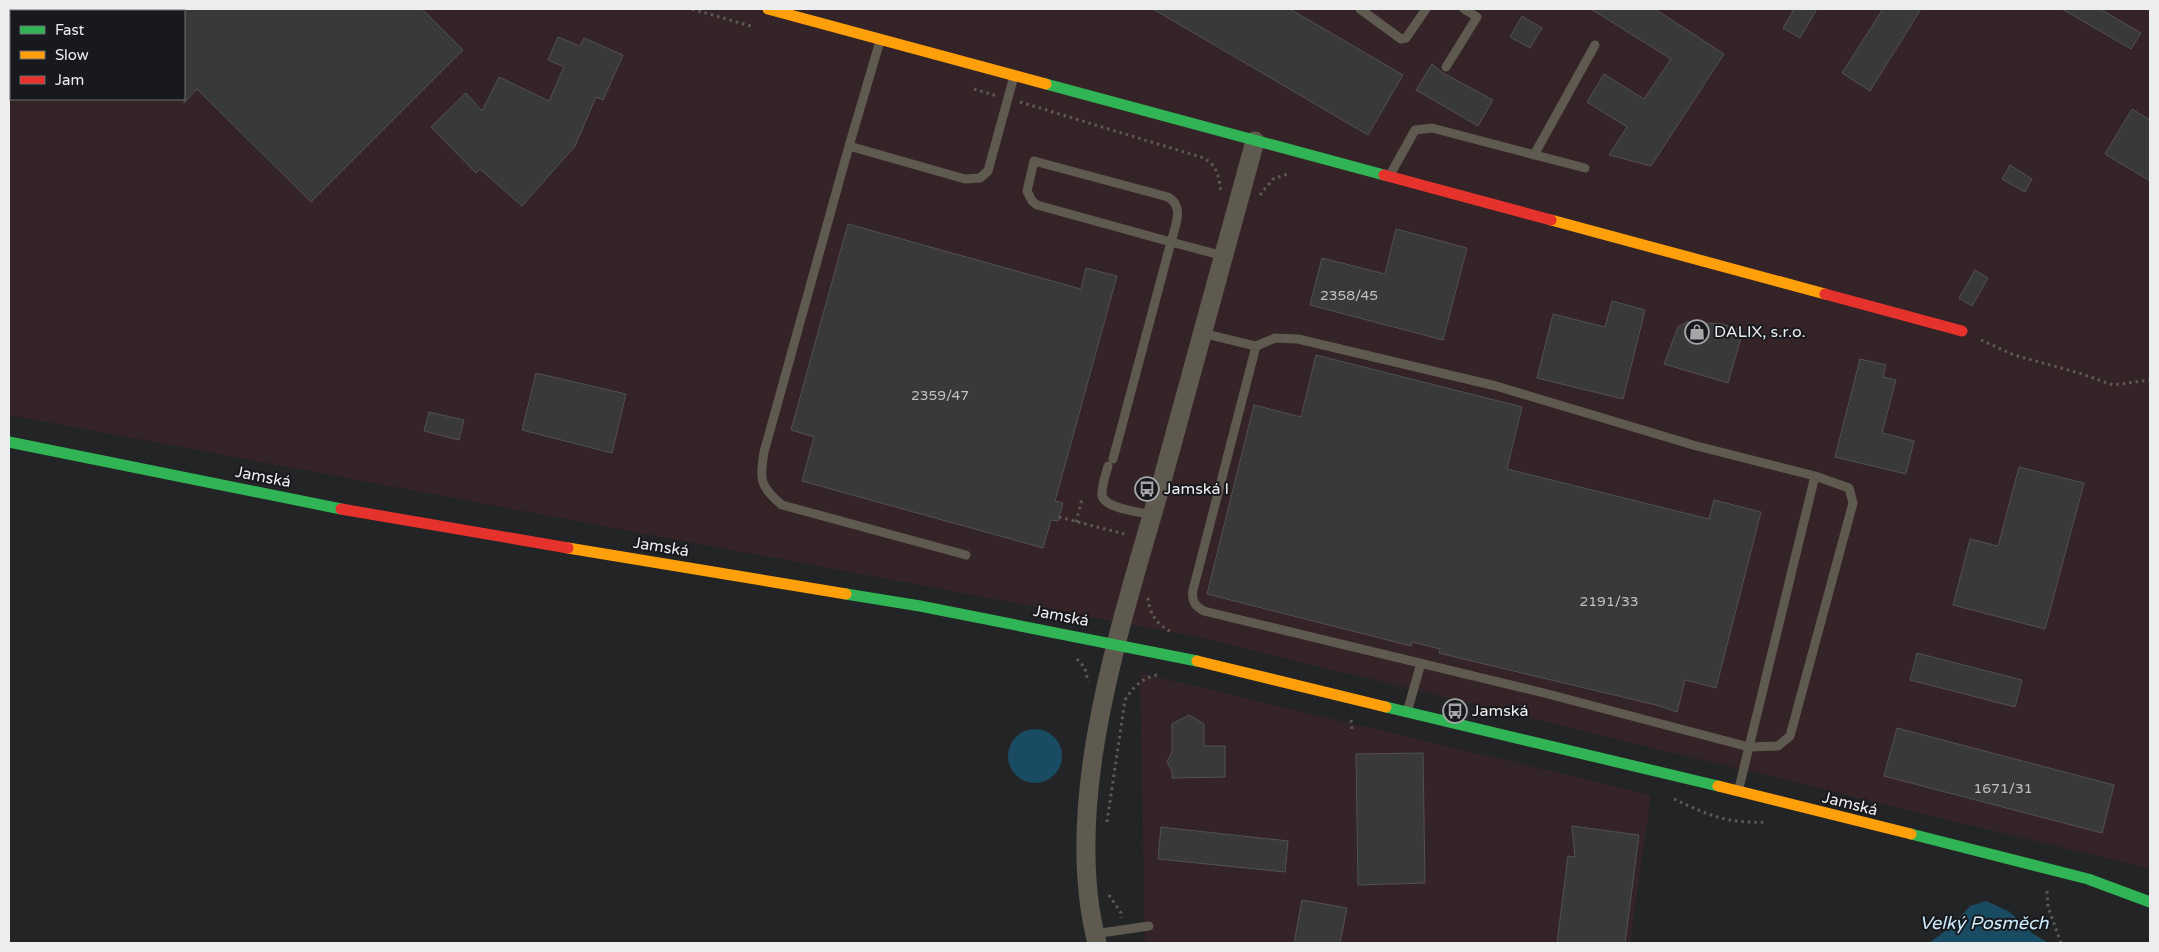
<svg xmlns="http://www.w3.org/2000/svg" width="2159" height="952" viewBox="0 0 2159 952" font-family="'Varela Round',sans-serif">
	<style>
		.industrial { fill: #352427 }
		.water { fill: #194c62 }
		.building { fill: #3a393a; stroke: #515150 }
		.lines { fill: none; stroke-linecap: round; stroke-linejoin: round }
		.path { stroke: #5e5b56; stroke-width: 3; stroke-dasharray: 2.5 4; stroke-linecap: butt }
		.lane { stroke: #5f5a50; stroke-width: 9 }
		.street { stroke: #5f5a50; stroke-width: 19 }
		.fast { stroke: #30b455; stroke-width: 11 }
		.slow { stroke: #ff9f0a; stroke-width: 11 }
		.jam { stroke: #e5322d; stroke-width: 11 }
		.labels { text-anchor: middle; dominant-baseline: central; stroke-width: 4; stroke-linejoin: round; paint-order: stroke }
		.number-label { font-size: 14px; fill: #c0c0c2 }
		.poi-label { font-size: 16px; fill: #ecedef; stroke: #18191d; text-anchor: start }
		.street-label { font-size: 16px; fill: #ecedef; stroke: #18191d }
		.water-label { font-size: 18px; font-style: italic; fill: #cbeafb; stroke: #18191d }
	</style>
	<rect width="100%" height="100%" fill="#232425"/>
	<path class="industrial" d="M19,9H2150V869L1198,637L9,415V19L11,16V99H184V11H16Z
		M1140,673L1651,795L1630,943H1145Z"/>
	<path class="water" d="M1008 756a27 27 0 1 1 54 0a27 27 0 1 1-54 0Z
		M1986,901L2010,912L2032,933L2048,943H1929L1953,925L1970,906Z"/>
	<path class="building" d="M184,9H422L463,50L311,202L197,89L184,103Z
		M1153,9H1290L1403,75L1368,135Z
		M1591,9H1655L1724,54L1651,166L1609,155L1627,127L1587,102L1604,74L1644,99L1671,59Z
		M1794,9H1817L1800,38L1783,28Z
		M1883,9H1921L1870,91L1842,73Z
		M2062,9H2100L2141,33L2131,49Z
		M1522,16L1542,28L1530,48L1510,37Z
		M558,37L580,46L584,38L623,55L603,100L596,97L575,146L522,206L480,169L476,173L431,127L466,93L482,111L499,77L549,101L564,67L548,60Z
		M1432,64L1443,73L1493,100L1478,126L1416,90Z
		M2132,109L2150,120V181L2105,154Z
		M2010,165L2032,179L2025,192L2002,179Z
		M848,224L1081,289L1086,268L1117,276L1055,501L1063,503L1058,521L1051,520L1043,548L802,481L814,437L791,430Z
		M1396,229L1467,248L1443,340L1310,305L1322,258L1385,274Z
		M1975,270L1988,278L1972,306L1959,298Z
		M1612,301L1645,310L1623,399L1537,378L1553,314L1605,327Z
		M1687,322L1722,324L1743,331L1728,383L1664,364L1678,327Z
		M1316,355L1522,407L1507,469L1709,519L1714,500L1761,512L1716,688L1685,680L1677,712L1656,705L1459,658L1439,653L1440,649L1412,642L1411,646L1207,594L1254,405L1301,417Z
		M1860,359L1886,365L1883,377L1896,380L1882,433L1914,441L1906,474L1835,457Z
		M536,373L626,394L612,453L522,430Z
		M429,412L464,420L459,440L424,431Z
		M2019,467L2084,483L2045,629L1953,605L1970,539L1998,546Z
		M1917,653L2022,680L2015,707L1910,680Z
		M1189,715L1204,724V746H1225V777L1172,778V771L1167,762L1172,752V724Z
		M1897,728L2114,785L2102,833L1884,776Z
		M1423,753L1425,883L1358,885L1356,754Z
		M1572,826L1639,835L1625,943H1557L1568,856L1575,857Z
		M1161,827L1288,841L1285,872L1158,859Z
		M1302,900L1347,908L1340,943H1294Z"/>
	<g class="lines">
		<path class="path" d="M692,9L754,27
			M974,89L997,96
			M1020,102L1204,158C1218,166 1219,178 1221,193
			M1260,195L1273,179L1290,173
			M1981,340L2014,355L2079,373L2113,385L2150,380
			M1059,517L1128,535
			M1076,522L1082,499
			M1148,598C1150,615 1156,623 1171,632
			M1077,659L1085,668L1088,682
			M1351,720L1352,729
			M1674,799C1708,815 1728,824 1766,822
			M1107,822L1125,700C1133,687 1142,678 1157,675
			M2047,891L2048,907L2061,943
			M1109,895L1121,913V918"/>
		<path class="lane" d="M1360,9L1401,39L1406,38L1426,9
			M880,41L849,146L965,179L980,178L988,171L1014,76
			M1446,67L1477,17L1464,9
			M849,146L764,452C760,480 759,486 782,505L966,555
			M1534,155L1595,45
			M1034,161L1168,197C1185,207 1175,226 1171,242L1037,205L1032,201L1027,191Z
			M1390,175L1415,130L1432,128L1585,168
			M1202,333L1256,346L1275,338L1298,339L1496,386L1693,445L1815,476L1849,488L1853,503L1790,736L1778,746L1749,747L1739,788
			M1256,346L1193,590C1191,601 1195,606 1204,611L1544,693L1749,747L1815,476
			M1113,459L1171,242L1224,256
			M1108,466C1106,474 1102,484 1102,493C1100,508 1140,512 1152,515
			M1408,709L1421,663
			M1094,934L1149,926"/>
		<path class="street" d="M1097,943C1060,801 1123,619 1162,481C1193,368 1224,254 1255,141"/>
		<path class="fast" d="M1046,84L1384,175
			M9,442L341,509
			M846,594L920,606L1197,661
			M1386,707L1718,786
			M1911,834L2088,879L2150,902"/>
		<path class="slow" d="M768,9L1046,84
			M1551,220L1825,294
			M568,548L846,594
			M1197,661L1386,707
			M1718,786L1911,834"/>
		<path class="jam" d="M1384,175L1551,220
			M1825,294L1962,331
			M341,509L568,548"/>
	</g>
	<defs>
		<g id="shop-ring" transform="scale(1.25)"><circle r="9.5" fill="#18191d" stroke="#a6a7a8" stroke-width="1.5"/><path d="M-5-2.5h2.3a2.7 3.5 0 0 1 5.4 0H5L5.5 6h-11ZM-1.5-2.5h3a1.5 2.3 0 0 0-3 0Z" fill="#a6a7a8"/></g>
		<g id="bus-ring" transform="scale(1.25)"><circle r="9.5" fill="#18191d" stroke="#a6a7a8" stroke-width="1.5"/><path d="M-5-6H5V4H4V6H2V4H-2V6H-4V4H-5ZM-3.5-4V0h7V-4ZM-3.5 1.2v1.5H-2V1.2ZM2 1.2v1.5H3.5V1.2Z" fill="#a6a7a8"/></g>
	</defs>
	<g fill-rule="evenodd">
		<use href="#shop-ring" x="1697" y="332"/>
		<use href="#bus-ring" x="1147" y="489"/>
		<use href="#bus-ring" x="1455" y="711"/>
	</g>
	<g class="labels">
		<g class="number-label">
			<text x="1349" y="295">2358/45</text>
			<text x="940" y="395">2359/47</text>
			<text x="1609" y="601">2191/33</text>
			<text x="2003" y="788">1671/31</text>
		</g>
		<g class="poi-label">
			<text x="1714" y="332">DALIX, s.r.o.</text>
			<text x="1164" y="489">Jamská I</text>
			<text x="1472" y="711">Jamská</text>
		</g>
		<g class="street-label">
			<text transform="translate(263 477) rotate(11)">Jamská</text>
			<text transform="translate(661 547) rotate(9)">Jamská</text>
			<text transform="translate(1061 616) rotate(11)">Jamská</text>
			<text transform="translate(1850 804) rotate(14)">Jamská</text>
		</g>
		<g class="water-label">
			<text x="1984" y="923">Velký Posměch</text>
		</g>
	</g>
	<rect width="2159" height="952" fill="none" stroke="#ecedef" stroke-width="20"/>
	<rect x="10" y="10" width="175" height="90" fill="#18191d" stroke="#6d6e71"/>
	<rect x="20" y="26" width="25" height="8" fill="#30b455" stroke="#6d6e71"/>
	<text x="55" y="35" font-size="15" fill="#ecedef">Fast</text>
	<rect x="20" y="51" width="25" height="8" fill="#ff9f0a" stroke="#6d6e71"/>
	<text x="55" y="60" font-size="15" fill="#ecedef">Slow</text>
	<rect x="20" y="76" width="25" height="8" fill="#e5322d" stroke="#6d6e71"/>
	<text x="55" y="85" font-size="15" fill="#ecedef">Jam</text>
</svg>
